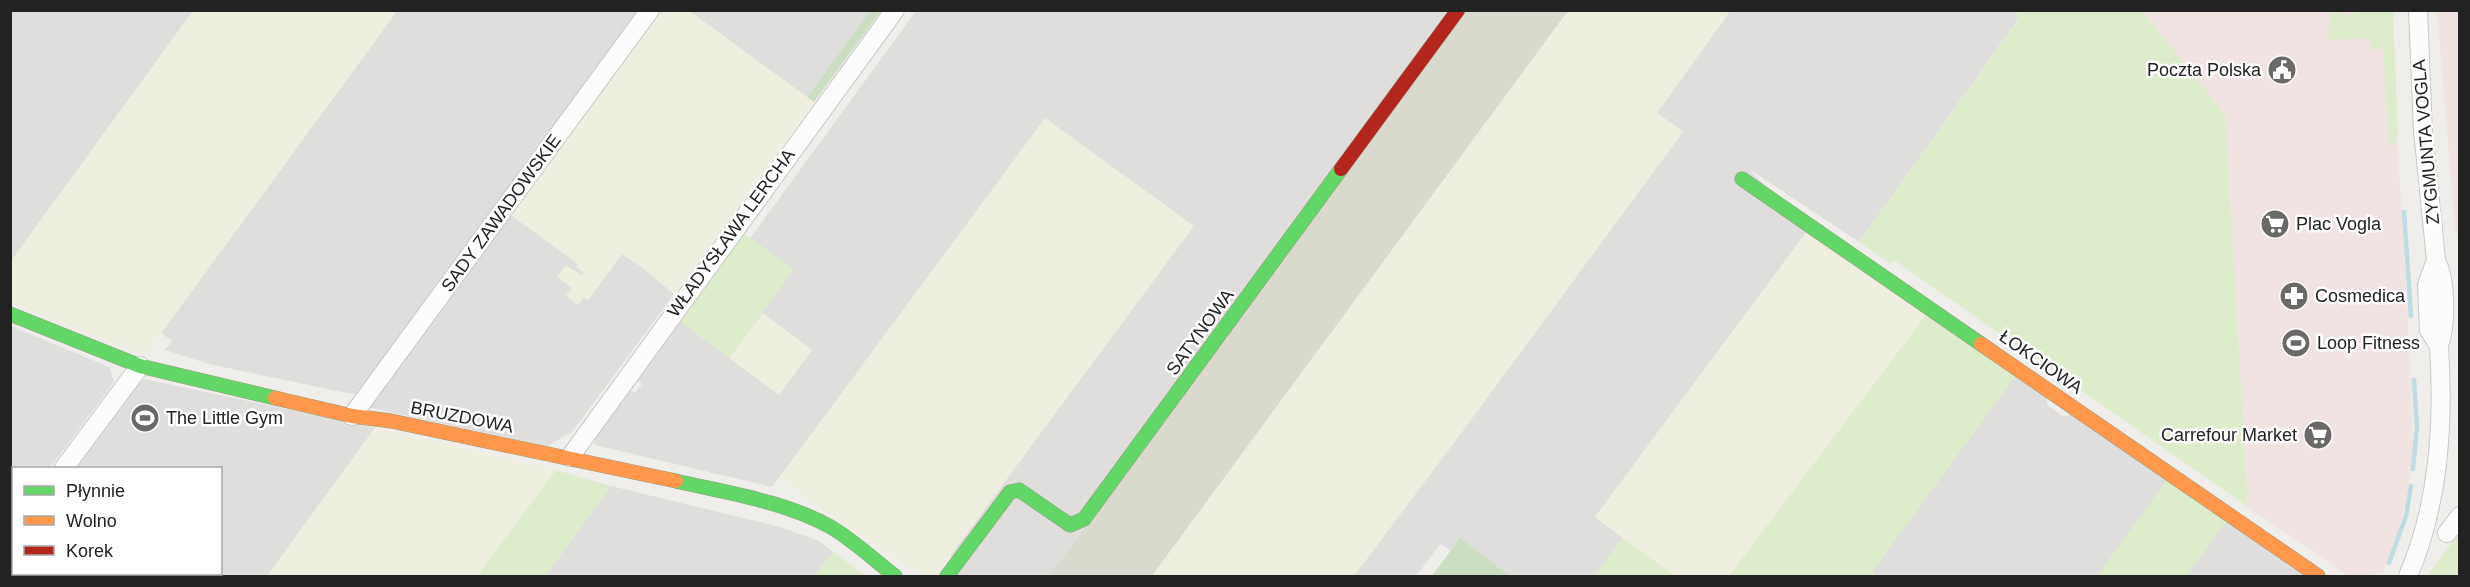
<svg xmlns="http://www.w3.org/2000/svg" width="2470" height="587" viewBox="0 0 2470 587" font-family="Helvetica,sans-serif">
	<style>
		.residential { fill: #dfdedc }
		.commercial { fill: #f1e3e1 }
		.construction { fill: #d9d9cd }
		.farmland { fill: #efefdf }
		.grass { fill: #ddeccb }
		.forest { fill: #cbdec1 }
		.parking { fill: #e0dfde }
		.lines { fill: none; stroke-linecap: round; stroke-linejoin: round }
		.stream { stroke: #bfdbe3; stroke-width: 4.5 }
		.street-casing { stroke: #c9c8c7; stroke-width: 20 }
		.fast-casing { stroke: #999a82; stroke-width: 15 }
		.slow-casing { stroke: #999a82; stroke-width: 15 }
		.jam-casing { stroke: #999a82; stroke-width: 15 }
		.street { stroke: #fdfcfc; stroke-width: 18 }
		.fast { stroke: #63d668; stroke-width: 14 }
		.slow { stroke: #ff974d; stroke-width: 14 }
		.jam { stroke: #b3261e; stroke-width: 14 }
		.labels { text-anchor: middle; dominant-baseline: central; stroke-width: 5; stroke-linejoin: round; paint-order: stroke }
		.poi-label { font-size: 18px; fill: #222; stroke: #fff; text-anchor: start }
		.street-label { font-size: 18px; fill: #222; stroke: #fff }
	</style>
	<rect width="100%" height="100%" fill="#f0eeeb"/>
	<path class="residential" d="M11,11H193L11,261Z
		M397,11H658L508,213L579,264L584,273L572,288L578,305L584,297L588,300L622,254L642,267L674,294L572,432L547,446L366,407L357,395L209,364L165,350L172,341L161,333Z
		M689,11H870L807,97Z
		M916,11H1466L1049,576H956L950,556L1058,409L1045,119L772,487L595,445V435L628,389L635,393L642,384L635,379L678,320L751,237Z
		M1730,11H2015L2019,18L1859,242L1749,169L1807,231L1595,517L1623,538L1594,576H1510L1460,538L1451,550L1440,544L1416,576H1354L1682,131L1657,113Z
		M11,326L109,367L114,382L50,468H14L13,517L11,521Z
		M2016,375L2047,397V405L2064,417L2071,414L2304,576H1868Z
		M144,379L375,428L267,576H11L10,551L13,547L14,574H220V468H72L131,390Z
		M611,486L780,527L819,541L833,552L815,576H545Z"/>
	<path class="commercial" d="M2142,11H2390L2411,375L2413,452L2408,494L2398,532L2383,572L2367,576H2348L2248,507L2225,116Z
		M2437,11H2459V241L2455,230Z"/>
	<path class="construction" d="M1466,11H1568L1152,576H1049Z"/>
	<path class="farmland" d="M193,11H397L145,355L11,303V261Z
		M658,11H689L814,102L674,294L642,267L622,254L588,300L584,297L578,305L566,296L572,288L557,277L566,265L582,276L584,273L576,267L578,264L508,213Z
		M1568,11H1730L1657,113L1683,132L1468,424L1354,576H1152Z
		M1045,118L1194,226L935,576H924L823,510L779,478Z
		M1807,231L1926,315L1729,576H1675L1595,517Z
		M763,313L812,350L779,395L729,358Z
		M375,428L556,470L477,576H267Z"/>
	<path class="grass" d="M2331,10L2350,15L2361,11H2393L2398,135L2394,144L2389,147L2383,49H2371L2370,38L2327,40Z
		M2015,11H2142L2225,115L2248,507L1894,260L1891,264L1859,242L2019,19Z
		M743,233L794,269L729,358L678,320Z
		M1926,315L2016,375L1872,572L1877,576H1729Z
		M556,470L611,486L545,576H477Z
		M2167,480L2226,522L2186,576H2097Z
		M2459,533V576H2427Z
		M1623,538L1675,576H1594Z
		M833,552L866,576H815Z"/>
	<path class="forest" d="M870,11H881L814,102L807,97Z
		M1460,538L1510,576H1432Z"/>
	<path class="parking" d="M245,401L259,404L235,438L224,430Z"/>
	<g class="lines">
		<path class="stream" d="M2404,212L2411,316
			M2413,469L2417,427L2414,380
			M2389,563L2406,516L2411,486"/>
		<g class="street-casing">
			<path id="street" d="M2436,260L2427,285L2429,330L2439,346
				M352,416L650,10
				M570,457L895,10
				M64,468L140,366
				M2447,533L2460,516
				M10,542L14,537
				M2408,576C2439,504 2444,425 2439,346C2446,323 2447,283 2436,260L2423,131L2418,10"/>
		</g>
		<g class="fast-casing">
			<path id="fast" d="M1742,179L1981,344
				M10,314L140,366L275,398
				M676,481C727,493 783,501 829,526C852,539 874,560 895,576
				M947,576L1010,492L1019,490L1070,525L1084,519L1341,169"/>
		</g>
		<g class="slow-casing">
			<path id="slow" d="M1981,344L2318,576
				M275,398L352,416L391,421L676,481"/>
		</g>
		<g class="jam-casing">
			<path id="jam" d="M1341,169L1458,10"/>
		</g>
		<use href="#street" class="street"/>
		<use href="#fast" class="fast"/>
		<use href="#slow" class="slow"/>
		<use href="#jam" class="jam"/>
	</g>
	<defs>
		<g id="civic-disc" transform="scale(1.5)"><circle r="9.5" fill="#6a6968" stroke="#fff"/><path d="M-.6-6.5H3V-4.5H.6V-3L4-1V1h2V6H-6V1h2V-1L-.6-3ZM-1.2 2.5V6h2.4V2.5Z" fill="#fff"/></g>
		<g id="supermarket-disc" transform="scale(1.5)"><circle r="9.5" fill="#6a6968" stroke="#fff"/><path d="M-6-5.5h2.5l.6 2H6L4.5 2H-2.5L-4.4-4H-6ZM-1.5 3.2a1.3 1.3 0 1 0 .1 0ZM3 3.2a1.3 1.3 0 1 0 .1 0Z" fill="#fff"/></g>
		<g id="pharmacy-disc" transform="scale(1.5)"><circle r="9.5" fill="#6a6968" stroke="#fff"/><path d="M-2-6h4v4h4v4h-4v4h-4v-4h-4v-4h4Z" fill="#fff"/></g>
		<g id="stadium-disc" transform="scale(1.5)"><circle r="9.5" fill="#6a6968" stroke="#fff"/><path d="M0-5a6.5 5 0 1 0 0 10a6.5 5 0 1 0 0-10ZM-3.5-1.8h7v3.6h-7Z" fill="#fff"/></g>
	</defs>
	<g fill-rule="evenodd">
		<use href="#civic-disc" x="2282" y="70"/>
		<use href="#supermarket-disc" x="2275" y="224"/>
		<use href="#pharmacy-disc" x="2294" y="296"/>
		<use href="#stadium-disc" x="2296" y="343"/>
		<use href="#stadium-disc" x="145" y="418"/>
		<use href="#supermarket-disc" x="2318" y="435"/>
	</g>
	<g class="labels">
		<g class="poi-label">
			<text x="2261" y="70" text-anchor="end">Poczta Polska</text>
			<text x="2296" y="224">Plac Vogla</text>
			<text x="2315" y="296">Cosmedica</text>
			<text x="2317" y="343">Loop Fitness</text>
			<text x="166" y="418">The Little Gym</text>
			<text x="2297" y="435" text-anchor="end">Carrefour Market</text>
		</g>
		<g class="street-label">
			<text transform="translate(2426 142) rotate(-95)">ZYGMUNTA VOGLA</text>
			<text transform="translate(501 213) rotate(-54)">SADY ZAWADOWSKIE</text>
			<text transform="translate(731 233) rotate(-54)">WŁADYSŁAWA LERCHA</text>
			<text transform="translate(1200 332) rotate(-54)">SATYNOWA</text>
			<text transform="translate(2041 362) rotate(35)">ŁOKCIOWA</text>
			<text transform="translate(462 417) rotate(11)">BRUZDOWA</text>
		</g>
	</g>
	<rect width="2470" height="587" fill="none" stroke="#222222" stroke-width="24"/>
	<rect x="12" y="467" width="210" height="108" fill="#ffffff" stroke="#a7a7a7" stroke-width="1.5"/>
	<rect x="24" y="486" width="30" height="9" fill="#63d668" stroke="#a7a7a7" stroke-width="1.5"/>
	<text x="66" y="497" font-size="18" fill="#222222">Płynnie</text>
	<rect x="24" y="516" width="30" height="9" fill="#ff974d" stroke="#a7a7a7" stroke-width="1.5"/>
	<text x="66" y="527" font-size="18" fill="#222222">Wolno</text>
	<rect x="24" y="546" width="30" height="9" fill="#b3261e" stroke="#a7a7a7" stroke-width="1.5"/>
	<text x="66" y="557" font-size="18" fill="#222222">Korek</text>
</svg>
